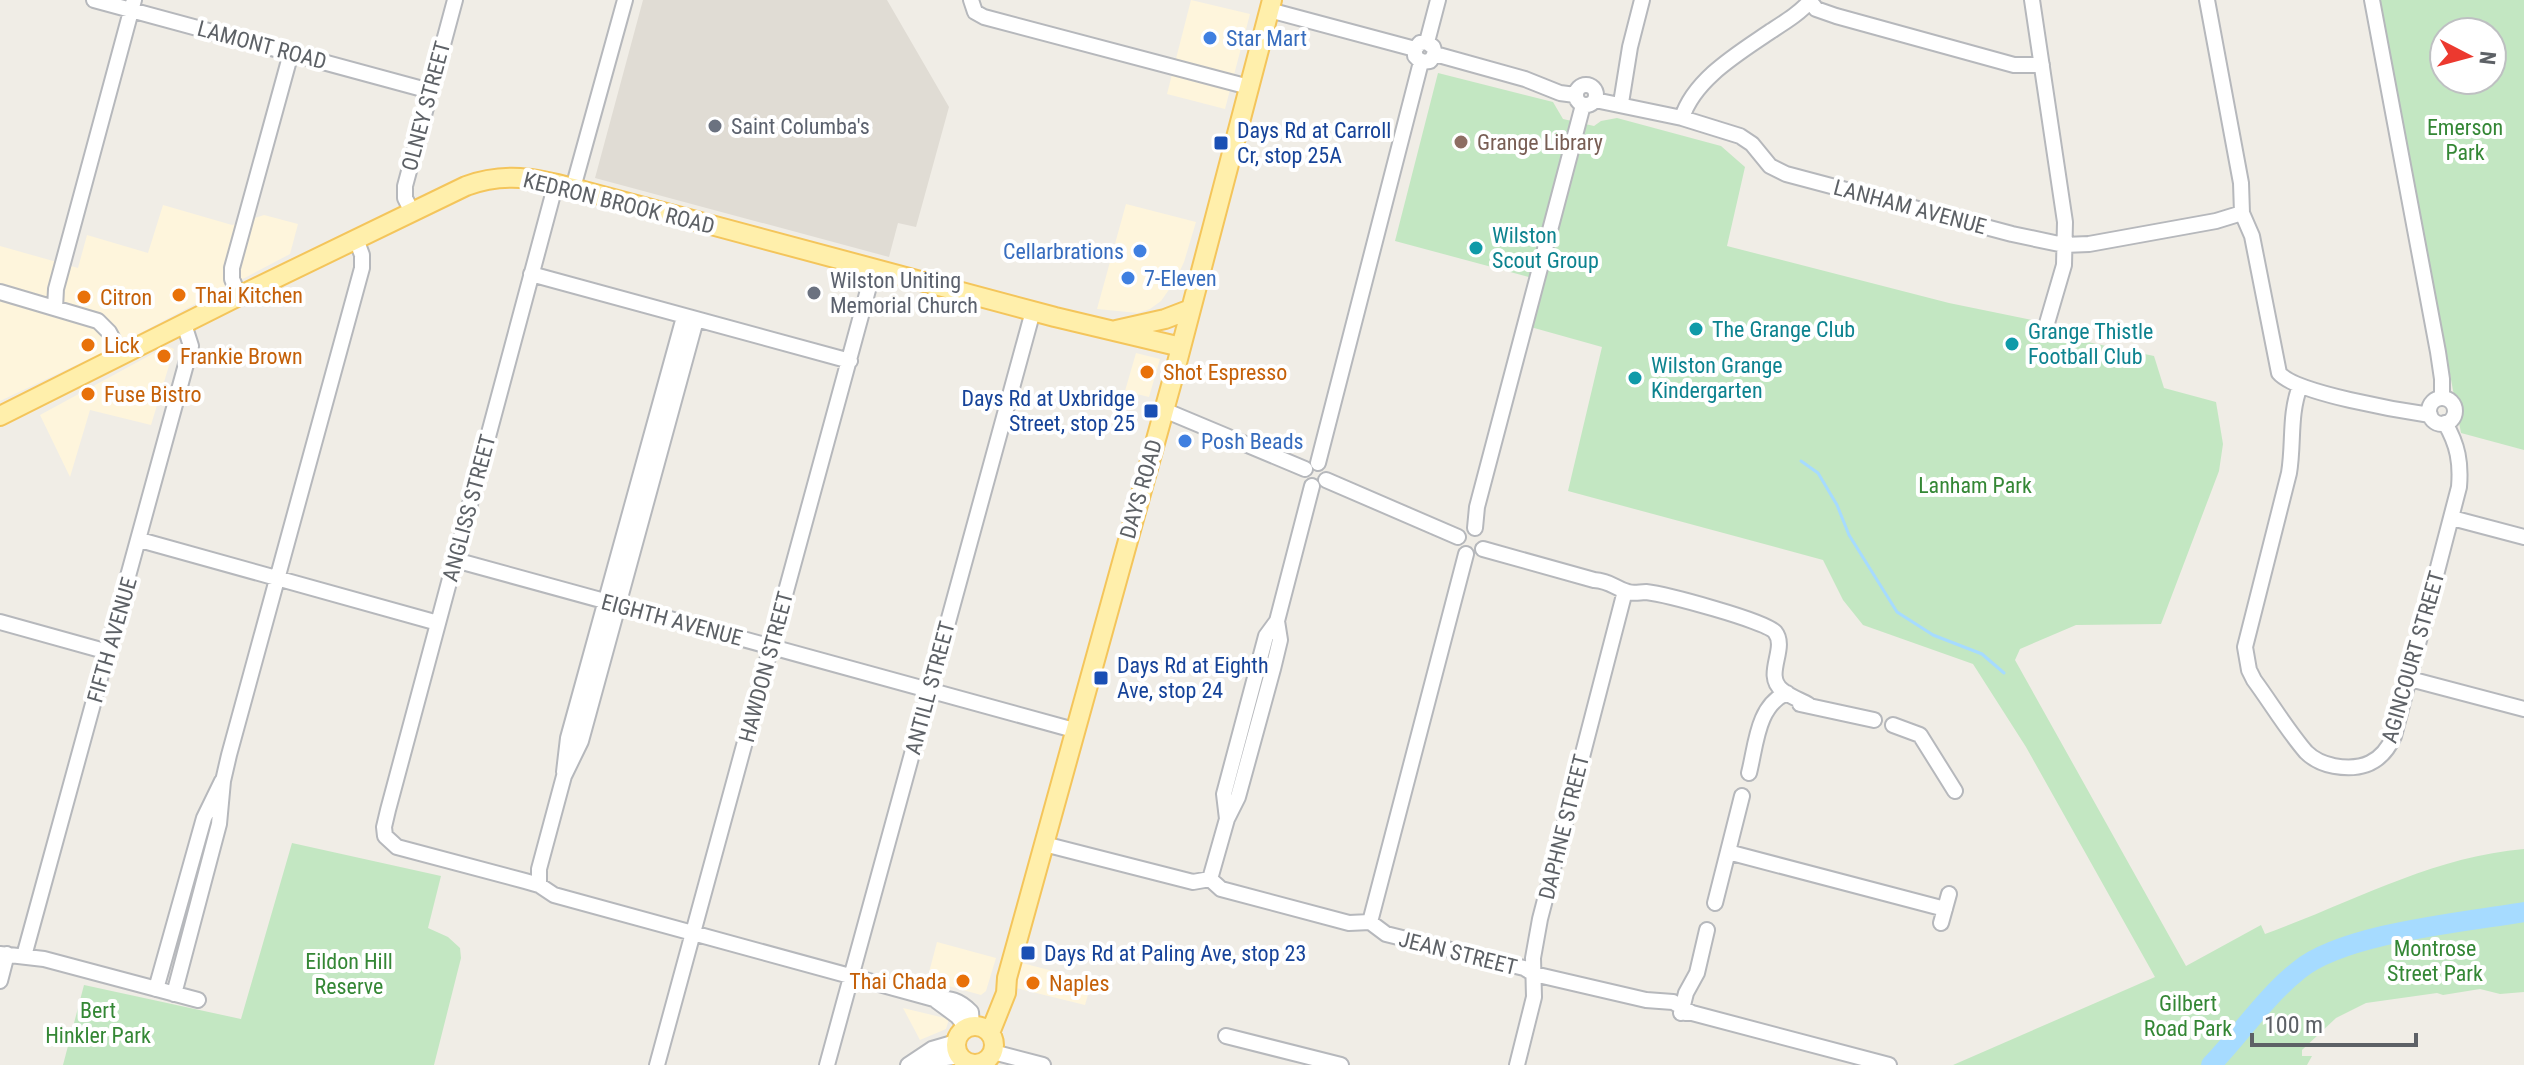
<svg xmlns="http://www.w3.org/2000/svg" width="2524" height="1065" viewBox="0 0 2524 1065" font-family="'Roboto Condensed',sans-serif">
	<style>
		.commercial { fill: #fef5dc }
		.education { fill: #e0dcd4 }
		.green { fill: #c3e7c2; fill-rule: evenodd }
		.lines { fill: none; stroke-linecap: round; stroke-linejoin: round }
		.stream { stroke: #a6dbff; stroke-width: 3 }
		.river { stroke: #a6dbff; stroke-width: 20 }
		.minor-casing { stroke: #b6b8bc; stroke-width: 18 }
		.major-casing { stroke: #f4c55b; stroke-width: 22 }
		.minor { stroke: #fff; stroke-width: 14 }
		.major { stroke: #ffefab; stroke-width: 18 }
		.shop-dot { fill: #3f7fe0; stroke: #fff; stroke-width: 3 }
		.worship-dot { fill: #6b7280; stroke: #fff; stroke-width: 3 }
		.education-dot { fill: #8d6e63; stroke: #fff; stroke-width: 3 }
		.transit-dot { fill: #1a4fb4; stroke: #fff; stroke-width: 3 }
		.culture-dot { fill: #0f9aa8; stroke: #fff; stroke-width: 3 }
		.food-dot { fill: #e8710a; stroke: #fff; stroke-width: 3 }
		.labels { text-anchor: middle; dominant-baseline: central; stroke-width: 8; stroke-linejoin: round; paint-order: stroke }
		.shop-label { font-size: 22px; fill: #366cbe; stroke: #fff; text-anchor: start }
		.street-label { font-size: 22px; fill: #5d6166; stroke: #fff }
		.worship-label { font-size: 22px; fill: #5b616d; stroke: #fff; text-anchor: start }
		.park-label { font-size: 22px; fill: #348735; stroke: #fff }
		.transit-label { font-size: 22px; fill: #164399; stroke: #fff; text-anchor: start }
		.education-label { font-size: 22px; fill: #785e54; stroke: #fff; text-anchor: start }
		.culture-label { font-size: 22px; fill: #0d838f; stroke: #fff; text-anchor: start }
		.food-label { font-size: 22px; fill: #c56008; stroke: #fff; text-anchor: start }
	</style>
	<rect width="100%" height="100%" fill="#f0ede6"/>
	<path class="commercial" d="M1191,0L1250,14L1225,109L1167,94Z
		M1126,204L1196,222L1184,262L1175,281L1161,301L1150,309L1138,313L1097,309Z
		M163,205L232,225L264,215L298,224L290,254L108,350L0,401V246L78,268L87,235L148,253Z
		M167,346L174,349L151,425L90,410L70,477L40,415Z
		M1136,353L1160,359L1149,397L1125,391Z
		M937,942L996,958L986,991L981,995L927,980Z
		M1022,963L1092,981L1085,1005L1016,988Z
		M903,1008L949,1019L946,1029L920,1040Z"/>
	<path class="education" d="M643,0H887L949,107L916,227L898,223L889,257L595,178Z"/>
	<path class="green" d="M2380,0H2524V450L2461,433ZM2444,32H2492V80H2444Z
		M1438,73L1553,102L1563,119L1594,126L1601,121L1617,118L1721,146L1745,167L1727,246L1949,303L2032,320L2054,335L2154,356L2164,388L2216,402L2223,444L2219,471L2161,624L2076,625L2020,649L2015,660L2186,966L2261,925L2265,934C2351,903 2431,857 2524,849V992L2500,994L2480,989L2443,995L2437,993L2366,1003L2336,1018L2302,1050V1056H2312L2307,1065H1953L2155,977L2026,747L1973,664L1863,625L1843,600L1823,560L1568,491L1602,347L1527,326L1540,280L1395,241Z
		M292,843L441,876L428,928L448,937L460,948L461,958L434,1065H63L84,985L241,1019Z"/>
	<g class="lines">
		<path class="stream" d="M1801,461L1818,473L1837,505L1849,535L1897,612L1933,635L1982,654L2004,673"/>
		<path class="river" d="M2211,1065C2241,1034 2265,997 2299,970C2344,933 2465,922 2524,912"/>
		<g class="minor-casing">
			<path id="minor" d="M94,0L430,91
				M971,0L975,12L984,17L1249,87
				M2032,0L2065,222L2064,265L2045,330
				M2207,0L2241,183L2242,213L2252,236L2279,373C2295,393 2402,411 2430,415
				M2372,0L2438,352L2442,379V398
				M1810,1L1816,9L1836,16L2014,65H2042
				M1269,10L1415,49
				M1427,42L1438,0
				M1435,54L1430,61L1421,62L1415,56V49L1420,43L1427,42L1433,47L1435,54L1525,79L1560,93L1575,95
				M1576 95a10 10 0 1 1 20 0a10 10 0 1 1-20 0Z
				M1595,100L1682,118L1740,136L1752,144L1770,166L1786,174L2012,234L2064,245L2089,244L2216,221L2242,213
				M1621,103L1630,47L1642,0
				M1682,118C1694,79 1739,53 1771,31C1785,22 1800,13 1811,0
				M556,183L388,810L384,827L385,836L397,847L525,881L539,885L554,895L934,999C951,998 959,1000 971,1012L972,1026
				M573,188L625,0
				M412,212L405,198V186L455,0
				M531,274L850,361
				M0,292L98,321L109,332L121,354
				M239,296L232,279V268L291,53
				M55,308L56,289L134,0
				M2300,386C2289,415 2294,443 2289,473L2245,647L2249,670L2254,680C2271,703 2287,730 2306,752C2313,759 2324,764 2334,766C2362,771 2382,763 2394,736L2459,487C2461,463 2458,445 2445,423
				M2429 411a13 13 0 1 1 26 0a13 13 0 1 1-26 0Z
				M1164,410L1305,469
				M1318,463L1421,62
				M1326,480L1458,537
				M2452,518L2524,537
				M1475,528L1477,507L1583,105
				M140,540L438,623
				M1483,549L1594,580C1611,581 1614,588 1628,592C1634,594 1640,592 1646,592C1665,594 1766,621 1775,632C1788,648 1763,675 1782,690C1789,696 1800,700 1809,705
				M455,560L1074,730
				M0,622L108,652
				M2410,679L2524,709
				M1800,704L1874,720
				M1893,725L1920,735L1955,791
				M564,772L568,738L684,317
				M1749,773C1756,746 1757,705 1787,693
				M1227,819L1224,794L1266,636L1277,621L1312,486
				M1044,844L1193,882L1210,879L1221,889L1349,923L1370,922L1386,934L1524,968L1534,974L1646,1000L1673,1002L1692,1013
				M1728,852L1945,909
				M1210,879L1227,819L1238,797L1273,669L1280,640L1277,621
				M539,885V869L564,776L581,741L696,320
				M1715,903L1742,796
				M1370,922L1466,554
				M1941,923L1949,894
				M0,954L44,959L198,1000
				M24,956L191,346L184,324
				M0,981L7,954
				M156,989L204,818L222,781
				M174,994L219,824L223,781L229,755L362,268V255L356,239
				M934,999L957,1016L967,1028
				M1681,1013L1686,993L1697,973L1707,930
				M1685,1013H1692L1889,1065
				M1226,1036L1341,1065
				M993,1052L1043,1065
				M920,1062L959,1056
				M657,1065L874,268
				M827,1065L1033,311
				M908,1065L932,1049L956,1042
				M1517,1065L1534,997L1533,958L1540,919L1625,591"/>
		</g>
		<g class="major-casing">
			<path id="major" d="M1116,330L1165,319L1191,309
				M0,416L239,296L466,186C504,172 536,178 573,188L1055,317L1181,347
				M956 1045a19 19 0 1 1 38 0a19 19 0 1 1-38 0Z
				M990,1033L1006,993L1007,978L1173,378L1272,0"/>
		</g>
		<use href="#minor" class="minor"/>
		<use href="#major" class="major"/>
	</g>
	<g class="shop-dot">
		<circle cx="1210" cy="38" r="8"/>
		<circle cx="1140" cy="251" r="8"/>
		<circle cx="1128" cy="278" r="8"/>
		<circle cx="1185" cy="441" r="8"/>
	</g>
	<g class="worship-dot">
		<circle cx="715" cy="126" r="8"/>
		<circle cx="814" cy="293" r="8"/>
	</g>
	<circle class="education-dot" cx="1461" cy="142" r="8"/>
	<g class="transit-dot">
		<rect x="1213" y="135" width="16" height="16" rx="4"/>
		<rect x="1143" y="403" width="16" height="16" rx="4"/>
		<rect x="1093" y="670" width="16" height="16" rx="4"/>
		<rect x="1020" y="945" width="16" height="16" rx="4"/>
	</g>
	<g class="culture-dot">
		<circle cx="1476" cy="248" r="8"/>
		<circle cx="1696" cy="329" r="8"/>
		<circle cx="2012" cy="344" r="8"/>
		<circle cx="1635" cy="378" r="8"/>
	</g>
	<g class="food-dot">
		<circle cx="179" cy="295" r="8"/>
		<circle cx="84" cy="297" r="8"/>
		<circle cx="88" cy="345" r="8"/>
		<circle cx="164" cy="356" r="8"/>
		<circle cx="1147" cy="372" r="8"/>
		<circle cx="88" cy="394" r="8"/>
		<circle cx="963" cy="981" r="8"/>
		<circle cx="1033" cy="983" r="8"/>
	</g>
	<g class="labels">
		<g class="shop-label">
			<text x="1226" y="38">Star Mart</text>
			<text x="1124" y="251" text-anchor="end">Cellarbrations</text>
			<text x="1144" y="278">7-Eleven</text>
			<text x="1201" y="441">Posh Beads</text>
		</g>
		<g class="street-label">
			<text transform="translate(262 45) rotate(15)">LAMONT ROAD</text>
			<text transform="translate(426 106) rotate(-75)">OLNEY STREET</text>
			<text transform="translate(619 203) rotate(14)">KEDRON BROOK ROAD</text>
			<text transform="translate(1910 207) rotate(15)">LANHAM AVENUE</text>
			<text transform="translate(1141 489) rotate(-74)">DAYS ROAD</text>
			<text transform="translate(469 508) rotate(-75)">ANGLISS STREET</text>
			<text transform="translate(672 620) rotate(15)">EIGHTH AVENUE</text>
			<text transform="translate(112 640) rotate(-74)">FIFTH AVENUE</text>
			<text transform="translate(2413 657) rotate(-74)">AGINCOURT STREET</text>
			<text transform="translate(766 667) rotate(-75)">HAWDON STREET</text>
			<text transform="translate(930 688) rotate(-75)">ANTILL STREET</text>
			<text transform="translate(1564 827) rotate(-76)">DAPHNE STREET</text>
			<text transform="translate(1458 953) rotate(14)">JEAN STREET</text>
		</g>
		<g class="worship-label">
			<text x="731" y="126">Saint Columba's</text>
			<text x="830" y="280">Wilston Uniting<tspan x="830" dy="25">Memorial Church</tspan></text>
		</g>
		<g class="park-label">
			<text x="2465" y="127">Emerson<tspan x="2465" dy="25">Park</tspan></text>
			<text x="1975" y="485">Lanham Park</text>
			<text x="2435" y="948">Montrose<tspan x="2435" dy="25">Street Park</tspan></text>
			<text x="349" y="961">Eildon Hill<tspan x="349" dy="25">Reserve</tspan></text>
			<text x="2188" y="1003">Gilbert<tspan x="2188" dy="25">Road Park</tspan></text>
			<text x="98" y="1010">Bert<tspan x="98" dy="25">Hinkler Park</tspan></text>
		</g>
		<g class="transit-label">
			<text x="1237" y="130">Days Rd at Carroll<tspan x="1237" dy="25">Cr, stop 25A</tspan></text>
			<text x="1135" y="398" text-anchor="end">Days Rd at Uxbridge<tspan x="1135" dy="25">Street, stop 25</tspan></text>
			<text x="1117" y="665">Days Rd at Eighth<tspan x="1117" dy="25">Ave, stop 24</tspan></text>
			<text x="1044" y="953">Days Rd at Paling Ave, stop 23</text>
		</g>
		<g class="education-label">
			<text x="1477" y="142">Grange Library</text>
		</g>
		<g class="culture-label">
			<text x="1492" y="235">Wilston<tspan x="1492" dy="25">Scout Group</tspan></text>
			<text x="1712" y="329">The Grange Club</text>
			<text x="2028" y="331">Grange Thistle<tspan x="2028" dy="25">Football Club</tspan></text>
			<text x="1651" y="365">Wilston Grange<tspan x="1651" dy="25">Kindergarten</tspan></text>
		</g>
		<g class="food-label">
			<text x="195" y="295">Thai Kitchen</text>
			<text x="100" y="297">Citron</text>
			<text x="104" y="345">Lick</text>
			<text x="180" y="356">Frankie Brown</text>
			<text x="1163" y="372">Shot Espresso</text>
			<text x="104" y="394">Fuse Bistro</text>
			<text x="947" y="981" text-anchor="end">Thai Chada</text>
			<text x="1049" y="983">Naples</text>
		</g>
	</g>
	<g transform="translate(2468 56) rotate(96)"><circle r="38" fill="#ffffff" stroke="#bec0c2" stroke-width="2"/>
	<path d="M0-6L14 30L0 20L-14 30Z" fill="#ec392f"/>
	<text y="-12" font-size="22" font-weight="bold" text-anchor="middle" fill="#5d6166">N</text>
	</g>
	<path d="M2252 1033v12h164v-12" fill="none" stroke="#5d6166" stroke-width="4"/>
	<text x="2264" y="1033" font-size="24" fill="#5d6166" stroke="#ffffff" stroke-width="6" paint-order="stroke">100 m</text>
</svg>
